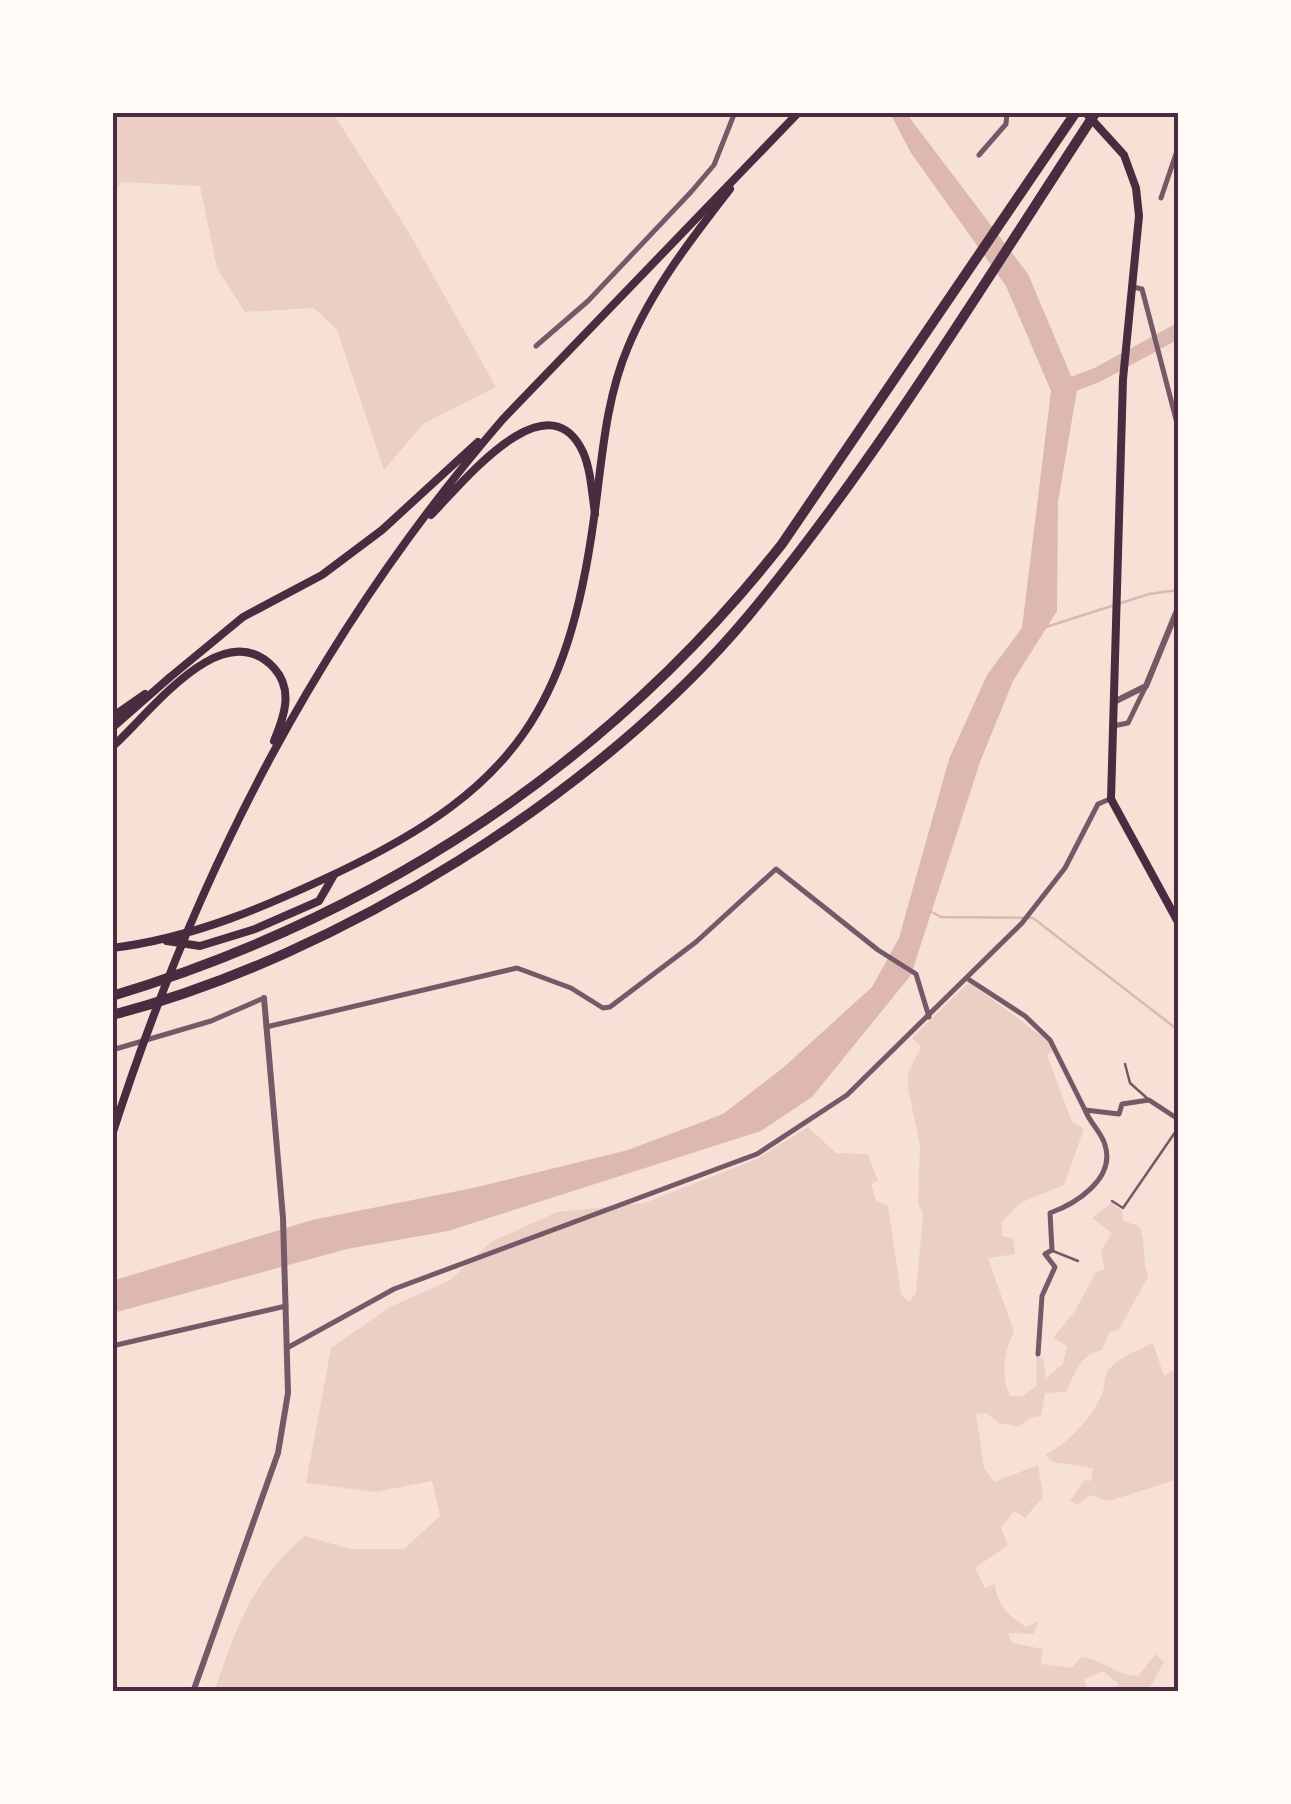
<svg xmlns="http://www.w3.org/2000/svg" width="1291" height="1804" viewBox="0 0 1291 1804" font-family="Karla,sans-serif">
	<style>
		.green { fill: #ebcfc5 }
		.water { fill: #dcb8b0 }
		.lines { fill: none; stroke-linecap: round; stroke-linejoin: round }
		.stream { stroke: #dcb8b0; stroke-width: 2.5 }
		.river { stroke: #dcb8b0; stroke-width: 15 }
		.service { stroke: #755966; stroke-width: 2.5 }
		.minor { stroke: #755966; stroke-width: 5 }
		.tertiary { stroke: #755966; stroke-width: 6 }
		.secondary { stroke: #4a2c40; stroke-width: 8 }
		.primary { stroke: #4a2c40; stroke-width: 8 }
		.motorway { stroke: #4a2c40; stroke-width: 10 }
		.neatline { fill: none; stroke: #4a2c40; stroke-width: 4 }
	</style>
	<rect width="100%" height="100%" fill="#f7e1d7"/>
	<path class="green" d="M113,112L333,113L408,231L496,387L423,424L384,470L337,330L314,308L245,312L217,268L200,186L122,182L113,194Z
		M969,982L1048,1041L1054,1050L1047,1055L1072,1122L1084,1129L1064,1185L1020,1203L1002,1222V1236L1013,1238L1015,1254L988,1258L1014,1332C1004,1353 1000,1374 1010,1396H1023L1037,1385L1036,1356L1043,1359L1046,1378L1063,1364L1067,1346L1053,1338L1075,1311L1096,1272L1104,1269L1101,1251L1112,1233L1092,1218L1111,1203L1122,1211L1123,1221L1139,1226C1146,1242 1142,1258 1148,1277L1119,1329L1109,1333L1102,1350C1080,1354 1075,1374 1066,1392L1045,1393L1041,1416L1029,1418L1019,1427L999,1423L986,1413L976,1414L984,1468L994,1482L1038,1465L1043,1497L1025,1518L1014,1511L1001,1528L1008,1545L975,1568L985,1588L995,1584C996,1604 1010,1617 1026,1627L1039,1621L1033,1634L1008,1633L1012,1643L1043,1649L1041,1664L1072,1668L1081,1657C1102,1659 1120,1677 1138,1676L1156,1654L1164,1662L1148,1691H1109L1119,1684L1103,1671L1084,1679L1089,1692H214C237,1627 251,1581 305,1536L350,1549H404L440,1516L432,1481L375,1492L306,1483L331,1348L390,1307L450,1280L491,1242L557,1212L644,1203L757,1159L808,1127L836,1153L868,1154L878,1181L871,1184L876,1200L888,1206L901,1294L909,1302L916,1293L923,1214L918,1204L920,1146L908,1088V1073L921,1047L912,1038Z
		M1153,1343L1164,1376L1176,1368L1178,1372V1479L1109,1501L1090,1495L1077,1505L1070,1501L1084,1480L1091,1481L1093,1468L1053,1462L1045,1455C1067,1444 1090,1420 1101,1397C1106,1387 1102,1376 1111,1367C1121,1356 1139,1350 1153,1343Z"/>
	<path class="water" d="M890,113H906L1028,274L1077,390L1058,502L1057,611L1013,681L980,762L911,975L812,1097L761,1131L448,1231L347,1249L113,1313L112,1281L312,1220L473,1188L628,1150L723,1114L784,1067L872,987L899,938L949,759L987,675L1022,628L1051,391L1006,286L911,153Z"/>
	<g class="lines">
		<path class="stream" d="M1046,627L1149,594L1178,590
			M930,911L941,917L1033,918L1178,1030"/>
		<path class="river" d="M1060,389L1097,375L1178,331"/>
		<path class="service" d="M1125,1064L1130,1083L1148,1099
			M1112,1201L1123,1208L1178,1128
			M1053,1251L1078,1261"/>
		<path class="minor" d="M979,155L1006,124L1007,112
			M1161,198L1178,148
			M1133,287L1142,289L1178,427
			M536,346L588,301L691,192L714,165L735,112
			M1113,726L1128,723L1145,688
			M968,979L1025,1016L1050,1040L1085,1110L1119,1114L1122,1104L1149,1100L1178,1119
			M266,1027L517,968L571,988L603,1008L610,1007L696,942L776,869L878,950L916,974L929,1017
			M112,1050L211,1021L264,998
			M112,1346L286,1306
			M287,1348L394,1289L757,1154L847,1095L1022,923L1065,868L1098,804L1110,799
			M1038,1354L1042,1296L1055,1267L1045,1254L1052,1250L1050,1213C1075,1204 1116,1179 1105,1145C1102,1133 1090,1123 1085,1110"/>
		<path class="tertiary" d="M1114,702L1146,686L1178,608
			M193,1692L278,1453L288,1393L283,1218L264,998"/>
		<path class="secondary" d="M1085,112L1124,155L1136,188L1139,216L1123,379L1111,799L1178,922
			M112,717L145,694
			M112,728L169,678
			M167,941L200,946L255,929L319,901L334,875
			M112,948C194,938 267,906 341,871C515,788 568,707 594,518C602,461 605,401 628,347C652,289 692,238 730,189"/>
		<path class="primary" d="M431,515C460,486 547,375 583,452C591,470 592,494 595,514
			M169,678L243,617L322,575L382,530L478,442
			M112,747C149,715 222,612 274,668C294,690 284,717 274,741
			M112,1135C197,870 320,631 503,419L799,112"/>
		<path class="motorway" d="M112,996C380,915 609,763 782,544L1076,112
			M112,1015C337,957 600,794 749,615C878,459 985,281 1096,112"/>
	</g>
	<rect width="1291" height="1804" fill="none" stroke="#fffaf5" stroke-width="230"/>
	<rect x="115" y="115" width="1061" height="1574" class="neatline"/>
</svg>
